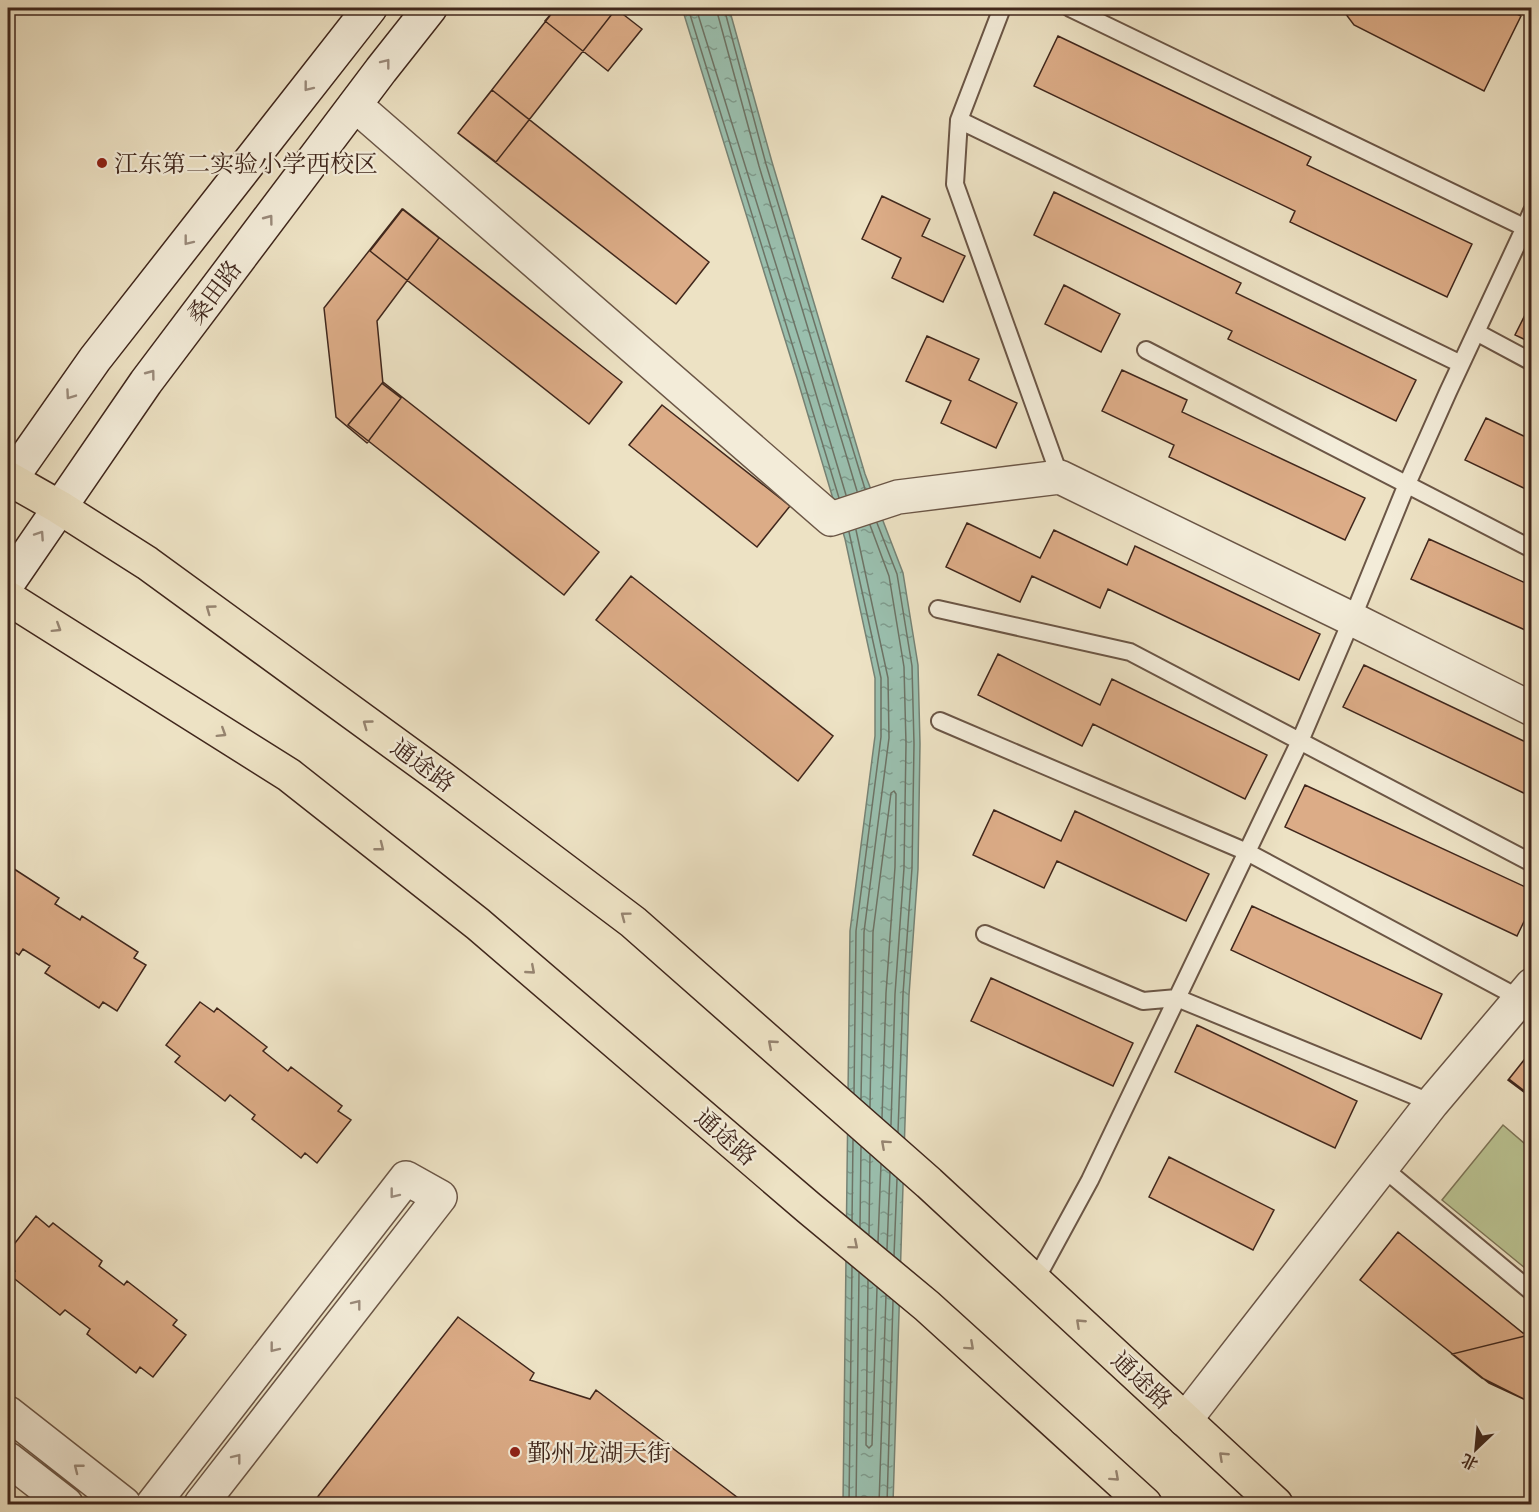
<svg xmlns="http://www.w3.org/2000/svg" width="1539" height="1512" viewBox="0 0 1539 1512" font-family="'EB Garamond','Noto Serif SC',serif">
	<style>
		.pitch { fill: #bac392; stroke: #7d7557; stroke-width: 1.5 }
		.water { fill: url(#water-ripples); stroke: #768274; stroke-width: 1.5 }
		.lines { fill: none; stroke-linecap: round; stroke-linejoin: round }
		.shore { stroke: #6d7365; stroke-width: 1.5 }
		.building { fill: #dcac87; stroke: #40271c; stroke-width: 1.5 }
		.service-casing { stroke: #6b5646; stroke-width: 20 }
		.minor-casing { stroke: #6b5646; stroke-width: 36 }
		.tertiary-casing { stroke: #6b5646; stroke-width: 36 }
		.secondary-casing { stroke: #40271c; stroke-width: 36 }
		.primary-casing { stroke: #40271c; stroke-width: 36 }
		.service { stroke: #f3ecd9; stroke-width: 16 }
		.minor { stroke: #f3ecd9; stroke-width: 33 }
		.tertiary { stroke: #f3ecd9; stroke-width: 33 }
		.secondary { stroke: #f3ecd9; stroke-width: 33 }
		.primary { stroke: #ede2c4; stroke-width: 33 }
		.oneway { stroke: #9a8a7a }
		.oneway2 { stroke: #968470 }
		.poi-dot { fill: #8f2418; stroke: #f3ecd9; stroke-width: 2 }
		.labels { text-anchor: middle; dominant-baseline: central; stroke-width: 4.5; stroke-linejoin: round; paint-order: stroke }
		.poi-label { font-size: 24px; fill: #40271c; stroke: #f3ecd9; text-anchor: start }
		.street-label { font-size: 24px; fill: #40271c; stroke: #f3ecd9 }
	</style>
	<defs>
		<pattern id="water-ripples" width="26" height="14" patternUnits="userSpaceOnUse" patternTransform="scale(1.5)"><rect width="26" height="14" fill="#9abfae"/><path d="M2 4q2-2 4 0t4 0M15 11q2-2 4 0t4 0" fill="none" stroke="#7f9b8d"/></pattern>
	</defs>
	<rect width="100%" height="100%" fill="#ede2c4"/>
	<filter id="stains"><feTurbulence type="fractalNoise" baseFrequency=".00333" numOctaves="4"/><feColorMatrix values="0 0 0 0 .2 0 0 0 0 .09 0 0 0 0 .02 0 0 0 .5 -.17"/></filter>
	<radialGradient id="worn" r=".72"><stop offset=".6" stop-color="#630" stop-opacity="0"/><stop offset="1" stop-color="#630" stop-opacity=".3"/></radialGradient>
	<path class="pitch" d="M1503,1125L1531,1149V1273L1442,1200Z"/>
	<path class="water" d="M682,8H729L772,162L865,474L903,573L918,665L920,744L918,869L909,995L893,1504H843L850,931L875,736V678L845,539L797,378Z"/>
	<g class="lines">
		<path class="shore" d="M688,8L802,376L839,498
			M696,8L810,374L846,495
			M716,8L759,166L857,491
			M724,8L766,164L865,489
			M877,523L897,574L912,666L914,744L912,868L903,994L898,1132
			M870,525L889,576L904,667L906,744L904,868L895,994L891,1125
			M856,530L888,678L889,738L864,932L861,1099
			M849,532L881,678V737L856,931L854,1093
			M870,1107L873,932L891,793L894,791L896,794L895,867L886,993L882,1118
			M852,1221L853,1140
			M860,1227L861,1147
			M869,1234L870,1155
			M878,1242L881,1164
			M887,1249L890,1172
			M894,1256L897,1179
			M868,1280L866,1445L869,1448L872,1445L877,1288
			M849,1504L852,1267
			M856,1504L859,1273
			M879,1504L886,1295
			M887,1504L893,1301"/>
	</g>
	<path class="building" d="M556,8H615L642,29L608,71L545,21Z
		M556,8L616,9L496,162L458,133Z
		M1344,8H1506L1521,16L1484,91L1354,25L1345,13Z
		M1058,36L1311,157L1307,165L1472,244L1447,297L1290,222L1295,211L1034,86Z
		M492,90L709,262L676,304L458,133Z
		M1054,192L1241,283L1236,293L1416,380L1396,421L1228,339L1232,331L1034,235Z
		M882,196L930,219L922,236L965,256L943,302L892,278L901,258L862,239Z
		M402,209L439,238L377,321L383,384L401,398L367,443L336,417L324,308Z
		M403,209L622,382L589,424L370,251Z
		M1064,285L1120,314L1101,352L1045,324Z
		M1532,301V343L1515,335Z
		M927,336L979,359L969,380L1017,403L996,448L941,423L951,401L906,381Z
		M1122,370L1187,400L1182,412L1365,498L1345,540L1169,457L1174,445L1102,411Z
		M383,382L599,552L564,595L348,425Z
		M662,405L790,506L757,547L629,445Z
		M1486,418L1532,440V492L1465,460Z
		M967,523L1040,558L1054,530L1127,565L1135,546L1320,634L1299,680L1108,589L1100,608L1032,576L1020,602L946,567Z
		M1429,539L1532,586V633L1411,579Z
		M631,576L833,736L798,781L596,620Z
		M998,654L1100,705L1112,679L1267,755L1245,799L1093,724L1082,746L978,695Z
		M1364,665L1532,745V797L1343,707Z
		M1305,785L1532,890V905L1517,936L1285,827Z
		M994,810L1061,841L1075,811L1209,874L1186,921L1057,861L1044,888L973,855Z
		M8,865L59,898L55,904L80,920L82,916L138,952L134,958L146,965L117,1011L103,1002L99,1008L45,973L50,966L23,949L19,955L8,948Z
		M1252,906L1442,994L1421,1039L1231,950Z
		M991,978L1133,1043L1113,1086L971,1021Z
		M200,1002L214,1012L217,1008L267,1047L263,1051L288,1071L291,1067L342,1106L338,1111L351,1120L317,1163L305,1153L301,1158L252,1119L255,1115L230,1095L225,1101L175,1062L180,1056L166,1045Z
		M1197,1025L1357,1101L1335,1148L1175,1072Z
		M1532,1050V1098L1508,1080Z
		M1532,1050V1097L1509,1079Z
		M1169,1157L1274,1210L1253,1250L1149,1197Z
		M36,1216L49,1227L53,1223L102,1261L99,1266L124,1285L127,1281L177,1320L173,1325L186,1335L153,1377L140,1367L136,1373L87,1334L90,1329L65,1310L60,1315L11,1276L15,1271L8,1265V1252Z
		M1398,1232L1523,1333L1532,1336V1403L1489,1383L1360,1280Z
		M458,1317L534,1373L530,1380L590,1399L596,1390L746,1504H312Z
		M1529,1335L1532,1336V1403L1482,1378L1452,1354Z"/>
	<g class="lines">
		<g class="service-casing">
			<path id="service" d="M1002,8L959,120L955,184L1060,477
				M1070,8L1532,231
				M959,120L1461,364
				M1476,332L1532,362
				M1146,350L1532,549
				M938,609L1130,652L1532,863
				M940,721L1247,852L1521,999
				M985,934L1143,1001L1177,998L1432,1103
				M1382,1167L1532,1292
				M1035,1281L1090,1180L1300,741L1352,619L1407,484L1448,392L1525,227L1532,211"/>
		</g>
		<g class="minor-casing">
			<path id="minor" d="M355,105L831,519L898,497L1060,477L1352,619L1532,709
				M8,1413L124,1504
				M8,1459L66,1504
				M153,1504L406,1178L440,1197L201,1504"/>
		</g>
		<g class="tertiary-casing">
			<path id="tertiary" d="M1185,1420L1432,1103L1532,985"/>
		</g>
		<g class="secondary-casing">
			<path id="secondary" d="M8,483L95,359L370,8
				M8,583L146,382L381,70L430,8"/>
		</g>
		<g class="primary-casing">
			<path id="primary" d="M8,478L59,507L147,563L438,775L633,922L929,1183L1276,1504
				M8,598L289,775L478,924L809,1208L927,1306L1145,1504"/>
		</g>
		<use href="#service" class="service"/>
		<use href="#minor" class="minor"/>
		<use href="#tertiary" class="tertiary"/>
		<use href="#secondary" class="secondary"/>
		<use href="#primary" class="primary"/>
	</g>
	<defs><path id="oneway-chevron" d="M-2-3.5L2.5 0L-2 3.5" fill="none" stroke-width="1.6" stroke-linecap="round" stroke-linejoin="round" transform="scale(1.5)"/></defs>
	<g class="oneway">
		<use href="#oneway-chevron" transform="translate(386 63) rotate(-52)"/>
		<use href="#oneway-chevron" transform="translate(308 87) rotate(128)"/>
		<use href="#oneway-chevron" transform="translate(269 219) rotate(-53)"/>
		<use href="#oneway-chevron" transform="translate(188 241) rotate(128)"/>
		<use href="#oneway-chevron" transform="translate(151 374) rotate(-53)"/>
		<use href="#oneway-chevron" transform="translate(70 395) rotate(125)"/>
		<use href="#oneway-chevron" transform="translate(40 535) rotate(-56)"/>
		<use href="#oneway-chevron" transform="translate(394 1194) rotate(128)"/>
		<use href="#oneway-chevron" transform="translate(357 1304) rotate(-52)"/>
		<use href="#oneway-chevron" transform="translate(274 1348) rotate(128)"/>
		<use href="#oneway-chevron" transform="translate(237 1458) rotate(-52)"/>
		<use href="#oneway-chevron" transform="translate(78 1468) rotate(-142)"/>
	</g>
	<g class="oneway2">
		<use href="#oneway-chevron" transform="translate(210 609) rotate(-144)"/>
		<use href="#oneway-chevron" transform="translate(57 628) rotate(32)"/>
		<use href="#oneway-chevron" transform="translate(367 724) rotate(-144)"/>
		<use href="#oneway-chevron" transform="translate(222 733) rotate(32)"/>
		<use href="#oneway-chevron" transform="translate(380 847) rotate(38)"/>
		<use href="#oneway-chevron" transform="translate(625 916) rotate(-143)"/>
		<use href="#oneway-chevron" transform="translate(531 970) rotate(41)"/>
		<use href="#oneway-chevron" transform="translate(772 1044) rotate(-139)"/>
		<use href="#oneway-chevron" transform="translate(885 1144) rotate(-138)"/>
		<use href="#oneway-chevron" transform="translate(854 1245) rotate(40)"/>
		<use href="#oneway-chevron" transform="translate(1080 1323) rotate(-137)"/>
		<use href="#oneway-chevron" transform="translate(970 1346) rotate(42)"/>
		<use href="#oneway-chevron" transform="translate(1223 1456) rotate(-137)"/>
		<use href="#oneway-chevron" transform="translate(1115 1477) rotate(42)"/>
	</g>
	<g class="poi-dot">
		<circle cx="102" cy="163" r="6"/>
		<circle cx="515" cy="1452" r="6"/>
	</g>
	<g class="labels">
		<g class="poi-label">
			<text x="114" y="163">江东第二实验小学西校区</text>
			<text x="527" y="1452">鄞州龙湖天街</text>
		</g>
		<g class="street-label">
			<text transform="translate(214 292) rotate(-53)">桑田路</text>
			<text transform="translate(423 765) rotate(36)">通途路</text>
			<text transform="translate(726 1137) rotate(41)">通途路</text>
			<text transform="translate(1142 1380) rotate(43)">通途路</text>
		</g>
	</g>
	<rect width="1539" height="1512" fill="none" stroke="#ede2c4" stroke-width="30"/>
	<rect x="9" y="9" width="1521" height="1494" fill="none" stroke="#40271c" stroke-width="3"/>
	<rect x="15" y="15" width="1509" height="1482" fill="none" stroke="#40271c" stroke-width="1.5"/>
	<g transform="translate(1476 1449) rotate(206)" stroke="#f3ecd9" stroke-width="4.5" paint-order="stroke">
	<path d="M0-4.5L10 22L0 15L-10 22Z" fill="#40271c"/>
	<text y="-9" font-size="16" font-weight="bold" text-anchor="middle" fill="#40271c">北</text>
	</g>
	<rect width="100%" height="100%" filter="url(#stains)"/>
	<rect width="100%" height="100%" fill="url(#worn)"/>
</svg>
